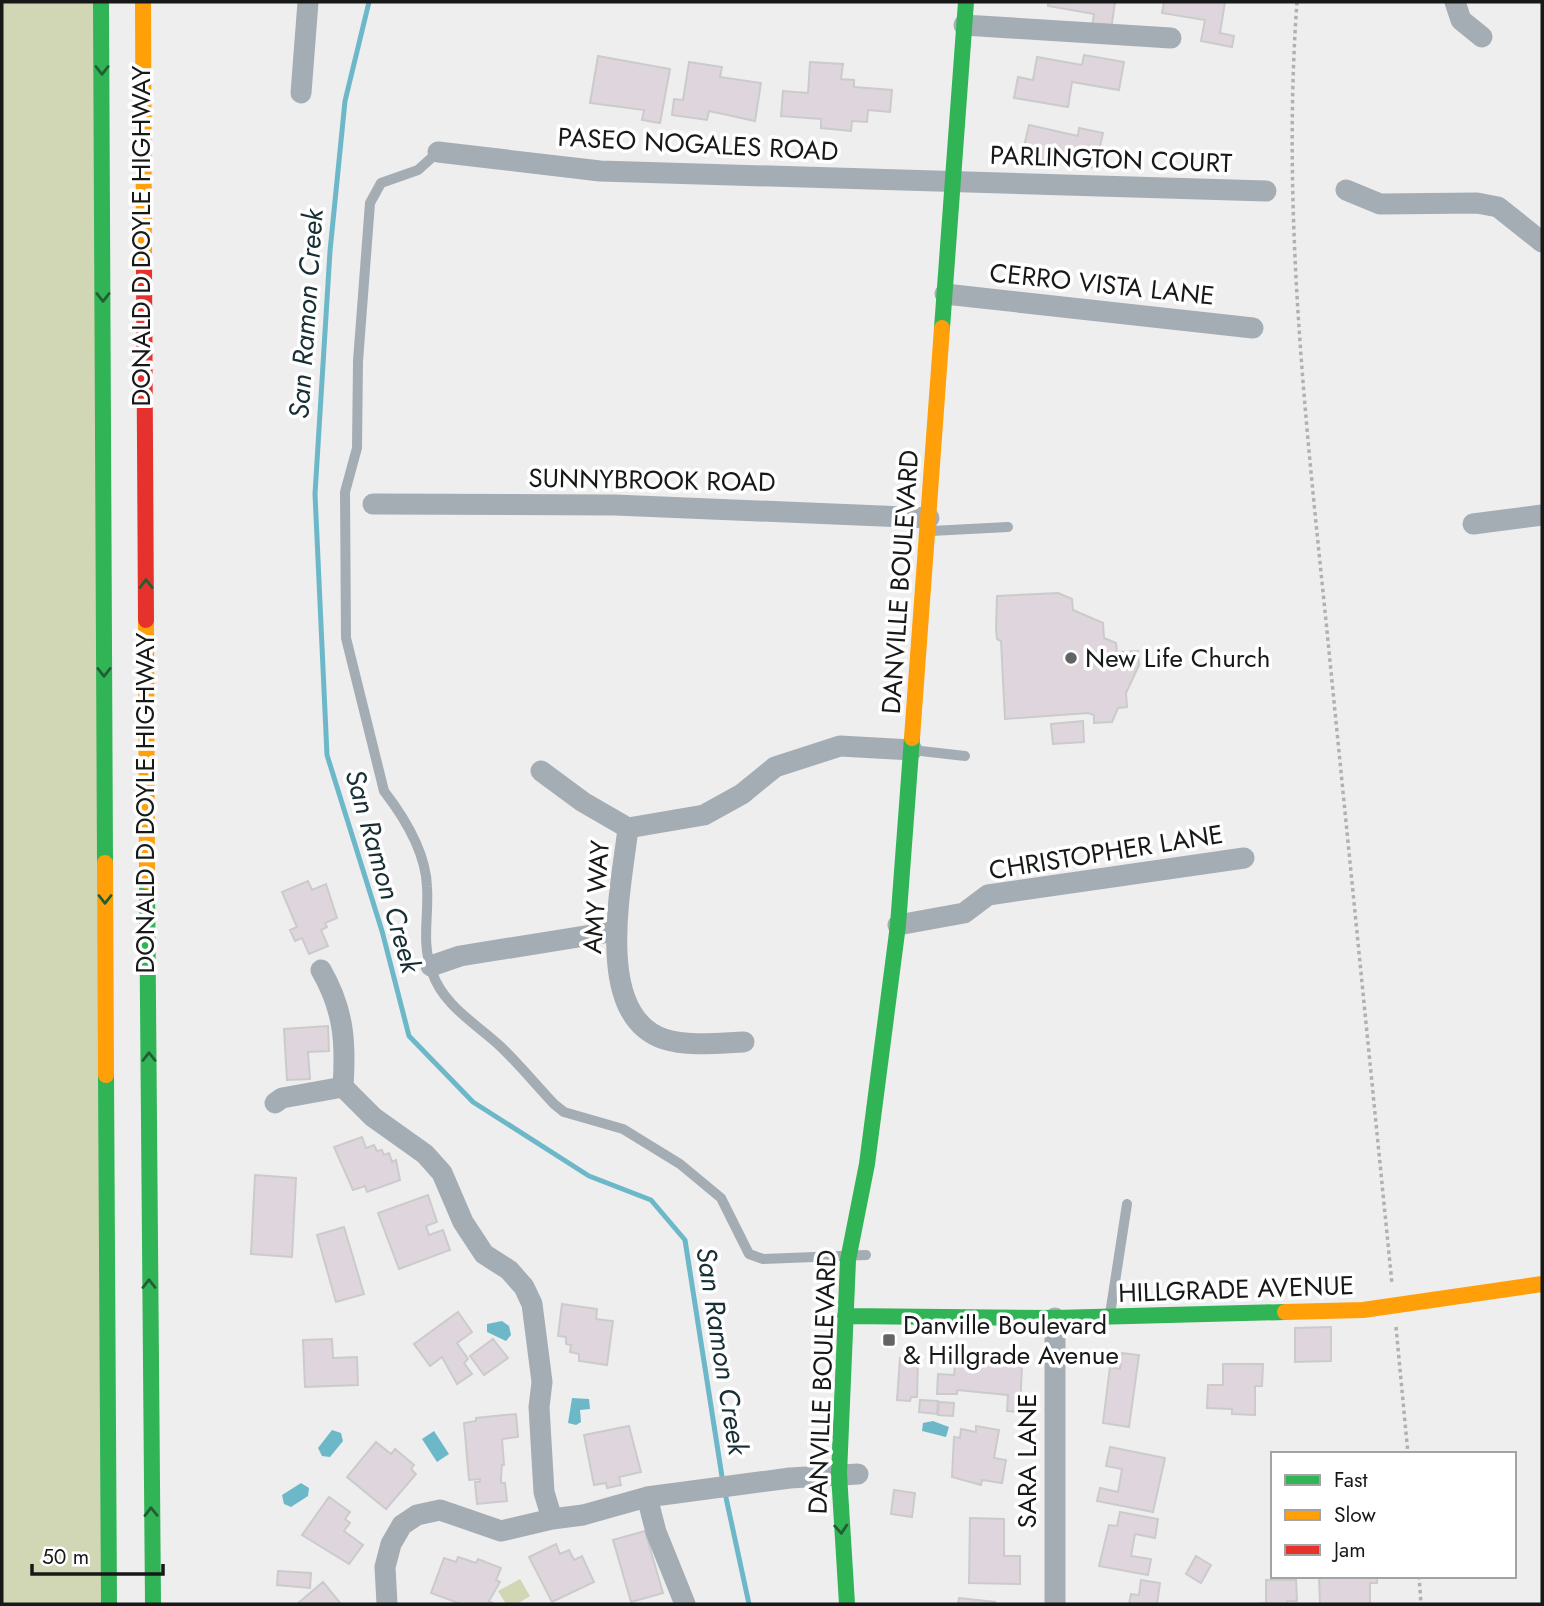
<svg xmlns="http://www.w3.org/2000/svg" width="1544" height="1606" viewBox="0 0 1544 1606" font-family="Jost,sans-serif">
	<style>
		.green { fill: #d1d7b4 }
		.water { fill: #6db8c8 }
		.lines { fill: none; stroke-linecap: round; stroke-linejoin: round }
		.stream { stroke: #6db8c8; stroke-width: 5 }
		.building { fill: #ded6dc; stroke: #cbcbcb; stroke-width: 2 }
		.path { stroke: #adb2b6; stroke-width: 3.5; stroke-dasharray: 3.5 3.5; stroke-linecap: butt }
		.lane { stroke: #a5adb4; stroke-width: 10 }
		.street { stroke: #a5adb4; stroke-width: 21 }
		.fast { stroke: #30b455; stroke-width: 16 }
		.slow { stroke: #ff9f0a; stroke-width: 16 }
		.jam { stroke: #e5322d; stroke-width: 16 }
		.oneway { stroke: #225e33 }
		.poi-dot { fill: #626363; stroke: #fff; stroke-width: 2.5 }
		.labels { text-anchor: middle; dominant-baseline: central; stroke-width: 7; stroke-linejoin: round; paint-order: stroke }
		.street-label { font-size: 26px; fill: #171818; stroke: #fff }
		.poi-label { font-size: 26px; fill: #171818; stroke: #fff; text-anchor: start }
		.water-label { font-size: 28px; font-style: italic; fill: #172f34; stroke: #fff }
	</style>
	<rect width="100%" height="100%" fill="#eee"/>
	<path class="green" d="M2,2H101L109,1604H2Z
		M520,1579L530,1596L517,1604H506L498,1591Z"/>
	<path class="water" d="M502,1321L509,1326L511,1335L506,1341L487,1332V1324Z
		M572,1398L589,1399L590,1409L580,1410L581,1422L576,1425L568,1423Z
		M933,1421L949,1427L946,1437L922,1431L923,1423Z
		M332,1430L341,1433L343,1441L330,1457L322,1456L318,1448Z
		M434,1431L449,1454L437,1462L422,1439Z
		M301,1483L309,1488L308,1496L291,1507L284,1504L282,1495Z"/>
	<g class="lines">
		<path class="stream" d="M369,2L345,101L330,251L315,494L327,755L382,931L409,1036L473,1102L589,1176L651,1200L685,1240L723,1483
			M725,1493L749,1604"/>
	</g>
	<path class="building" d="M1048,2H1115L1111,30L1092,27L1094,14L1048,6Z
		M1164,2H1225L1220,33L1234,36L1232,47L1201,41L1205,20L1162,13Z
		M1084,55L1124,62L1119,90L1072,82L1068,107L1014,98L1018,77L1033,80L1037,57L1082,65Z
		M598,56L670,69L660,123L642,120L644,110L590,103Z
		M689,62L722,67L720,77L761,83L755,121L709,111L707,120L672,115L674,99L683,100Z
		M810,62L843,64L841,79L854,80V87L892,90L890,112L868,110L867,122L852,121L851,131L821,128V119L781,116L783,91L808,93Z
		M1029,125L1078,136L1079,128L1103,133L1095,168L1058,160L1056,169L1034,164L1036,158L1022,155Z
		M1058,593L1072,599L1073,610L1103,623L1104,638L1116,643L1117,652L1138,651L1139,665L1126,693L1127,707L1118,708L1112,722L1094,723V715L1088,713L1005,719L1001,641L997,639L996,628L997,596Z
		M1083,721L1084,742L1053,744L1051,724Z
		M308,881L312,890L326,884L337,918L325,923L327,927L321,930L328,946L309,954L302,938L295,941L290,930L297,927L282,892Z
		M328,1026L329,1051L308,1052L310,1079L287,1080L284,1029Z
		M362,1137L366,1148L374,1145L377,1151L382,1150L384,1155L389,1153L392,1162L396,1160L400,1180L367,1192L365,1186L353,1190L334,1147Z
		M255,1175L296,1178L292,1257L251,1254Z
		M428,1195L437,1222L426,1226L429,1235L443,1230L450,1250L399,1269L378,1213Z
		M344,1227L364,1294L336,1302L317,1235Z
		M562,1304L597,1309L596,1319L613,1321L607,1365L579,1361V1354L570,1352L571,1345L566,1344V1337L558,1336Z
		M458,1312L472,1332L457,1343L468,1359L464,1363L472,1374L457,1384L442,1357L430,1366L414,1344Z
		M1331,1327V1361L1295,1362V1328Z
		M332,1339L333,1358L357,1357L358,1385L305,1387L303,1340Z
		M493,1339L508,1358L484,1375L470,1356Z
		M1122,1353L1139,1355L1129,1427L1103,1423L1110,1367L1120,1369Z
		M982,1355L1001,1356V1363L1022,1364L1020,1412L1007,1411L1008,1395L957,1390V1394H937L938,1374L954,1375L955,1366H973L974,1362H982Z
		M900,1358H918L917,1397H911L910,1401L897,1400Z
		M1223,1364H1263L1262,1386H1255V1415L1232,1414V1409L1207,1408L1208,1385H1223Z
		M920,1400L938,1401L937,1414L919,1412Z
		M939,1402L954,1403L953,1416L938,1415Z
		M516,1414L518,1437L502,1439L504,1465H502L501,1477V1483H505L507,1501L477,1504L475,1482H480V1479L469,1480L464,1423L476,1421V1418Z
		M629,1426L641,1472L619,1477L621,1485L607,1488L606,1483L594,1485L584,1435Z
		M976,1426L999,1430L994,1458L1006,1460L1002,1483L982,1480L981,1485L952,1477L954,1437L960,1438L961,1429L976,1432Z
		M376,1442L391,1454L395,1449L414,1465L411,1469L416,1474L386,1509L347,1477Z
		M1110,1447L1165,1458L1153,1512L1097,1501L1100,1488L1118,1492L1122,1469L1106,1466Z
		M894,1490L915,1493L912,1517L891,1514Z
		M329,1497L350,1512L345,1519L350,1523L344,1531L363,1545L349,1564L302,1535Z
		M1120,1512L1158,1519L1155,1538L1135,1534L1131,1556L1151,1559L1148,1575L1099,1566L1109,1525L1117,1526Z
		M970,1518L1004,1519V1556H1020V1584L969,1583Z
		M645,1531L663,1593L631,1602L613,1540Z
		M556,1544L560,1554L569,1550L574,1560L582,1556L594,1582L552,1602L529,1557Z
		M1196,1556L1211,1565L1201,1583L1186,1574Z
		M458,1557L476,1563L478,1559L501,1568L496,1580L500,1582L489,1601L494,1604H461L431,1593L444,1558L456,1562Z
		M278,1571L311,1573L310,1588L277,1585Z
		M1319,1576H1377V1583H1370V1604H1320Z
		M1141,1580L1160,1583L1157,1604H1129L1131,1594L1139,1595Z
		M1266,1580H1296L1297,1601H1287V1604H1256L1266,1603Z
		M323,1582L341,1604H297Z
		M959,1598L995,1602V1604H958Z"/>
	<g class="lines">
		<path class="path" d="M1297,2C1282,208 1305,416 1326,621C1348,842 1370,1063 1392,1284
			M1396,1327L1408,1454
			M1419,1576L1421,1604"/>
		<path class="lane" d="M438,152L418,170L381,183L370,203L358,361L357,448L345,492L346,638L384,791C404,817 426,853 427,887C429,918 421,941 432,972C443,1005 475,1023 500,1046C519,1064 536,1085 554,1104L564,1112L623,1129L680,1164L721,1198L749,1254L763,1259L866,1255
			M931,531L1008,527
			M912,750L965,756
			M1110,1314L1127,1204"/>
		<path class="street" d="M1455,2L1461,20L1482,37
			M964,25L1171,38
			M301,93L308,2
			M438,152L600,171L1266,191
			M1346,190L1380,204L1477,203L1498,207L1542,242
			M945,294L1253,328
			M373,504L615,505L929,518
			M1473,524L1542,515
			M541,771L583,802L628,828L704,815L742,794L775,767L840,746L912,750
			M628,828C622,884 592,1015 664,1039C689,1047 719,1043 744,1042
			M898,925L964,913L988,895L1244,858
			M431,966L460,956L616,931
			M321,970C344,1010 346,1042 343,1087L373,1117L425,1154L442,1173L463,1222L484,1254L509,1270L524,1287L532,1304L542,1382L539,1407L544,1492L552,1519
			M275,1103L282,1098L343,1087
			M647,1497L656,1532L685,1604
			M387,1604L385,1567L391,1544L402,1525L417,1515L440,1510L501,1531L552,1519L583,1515L647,1497L790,1478L858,1474
			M1055,1604V1318"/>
		<path class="fast" d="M101,2L105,863
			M942,328L966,2
			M147,881L153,1604
			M106,1075L109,1604
			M845,1316L1055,1318L1285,1312
			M847,1604L839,1474L848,1260L867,1164L898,925L912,738"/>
		<path class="slow" d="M143,2L144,267
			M146,620L147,881
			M912,738L942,328
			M105,863L106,1075
			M1285,1312L1363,1310L1542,1284"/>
		<path class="jam" d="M144,267L146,620"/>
	</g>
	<defs><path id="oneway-chevron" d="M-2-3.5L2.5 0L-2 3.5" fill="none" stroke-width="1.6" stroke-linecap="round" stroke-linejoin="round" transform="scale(1.75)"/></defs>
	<g class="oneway">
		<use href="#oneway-chevron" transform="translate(102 70) rotate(90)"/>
		<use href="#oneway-chevron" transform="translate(103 297) rotate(90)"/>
		<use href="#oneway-chevron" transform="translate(146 584) rotate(-90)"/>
		<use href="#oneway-chevron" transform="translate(104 672) rotate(90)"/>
		<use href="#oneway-chevron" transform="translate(105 899) rotate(90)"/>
		<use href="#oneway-chevron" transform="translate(149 1057) rotate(-90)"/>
		<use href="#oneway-chevron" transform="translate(149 1284) rotate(-90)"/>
		<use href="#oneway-chevron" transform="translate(151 1512) rotate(-91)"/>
		<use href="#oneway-chevron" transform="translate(841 1529) rotate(86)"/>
	</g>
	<g class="poi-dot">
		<circle cx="1071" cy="658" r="7"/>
		<rect x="882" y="1333" width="14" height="14" rx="3.5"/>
	</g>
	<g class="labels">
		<g class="street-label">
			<text transform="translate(698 144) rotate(3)">PASEO NOGALES ROAD</text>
			<text transform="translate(1111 159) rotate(2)">PARLINGTON COURT</text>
			<text transform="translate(141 236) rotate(-90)">DONALD D DOYLE HIGHWAY</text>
			<text transform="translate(1102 284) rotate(6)">CERRO VISTA LANE</text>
			<text transform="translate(652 480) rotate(1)">SUNNYBROOK ROAD</text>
			<text transform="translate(900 582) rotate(-86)">DANVILLE BOULEVARD</text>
			<text transform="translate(145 803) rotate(-90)">DONALD D DOYLE HIGHWAY</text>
			<text transform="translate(1106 852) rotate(-9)">CHRISTOPHER LANE</text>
			<text transform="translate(596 897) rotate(-86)">AMY WAY</text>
			<text transform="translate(1236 1289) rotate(-2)">HILLGRADE AVENUE</text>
			<text transform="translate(822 1382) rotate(-88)">DANVILLE BOULEVARD</text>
			<text transform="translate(1027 1461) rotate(-90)">SARA LANE</text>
		</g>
		<g class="poi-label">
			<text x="1085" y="658">New Life Church</text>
			<text x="903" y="1325">Danville Boulevard<tspan x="903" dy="30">&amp; Hillgrade Avenue</tspan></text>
		</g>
		<g class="water-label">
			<text transform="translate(306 314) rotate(-86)">San Ramon Creek</text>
			<text transform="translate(383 871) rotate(74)">San Ramon Creek</text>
			<text transform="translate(722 1351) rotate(81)">San Ramon Creek</text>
		</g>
	</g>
	<rect width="1544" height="1606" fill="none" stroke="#171818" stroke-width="7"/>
	<rect x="1271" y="1452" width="245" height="126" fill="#ffffff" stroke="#a2a3a3" stroke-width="2"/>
	<rect x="1285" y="1475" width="35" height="10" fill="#30b455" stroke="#a2a3a3" stroke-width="2"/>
	<text x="1334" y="1487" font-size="21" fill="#171818">Fast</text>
	<rect x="1285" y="1510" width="35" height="10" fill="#ff9f0a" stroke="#a2a3a3" stroke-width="2"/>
	<text x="1334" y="1522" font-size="21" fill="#171818">Slow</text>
	<rect x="1285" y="1545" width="35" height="10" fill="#e5322d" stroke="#a2a3a3" stroke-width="2"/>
	<text x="1334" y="1557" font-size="21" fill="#171818">Jam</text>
	<path d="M32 1564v10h131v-10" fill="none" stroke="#171818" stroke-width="3.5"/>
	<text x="42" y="1564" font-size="21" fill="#171818" stroke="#ffffff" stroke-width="5" paint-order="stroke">50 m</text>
</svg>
